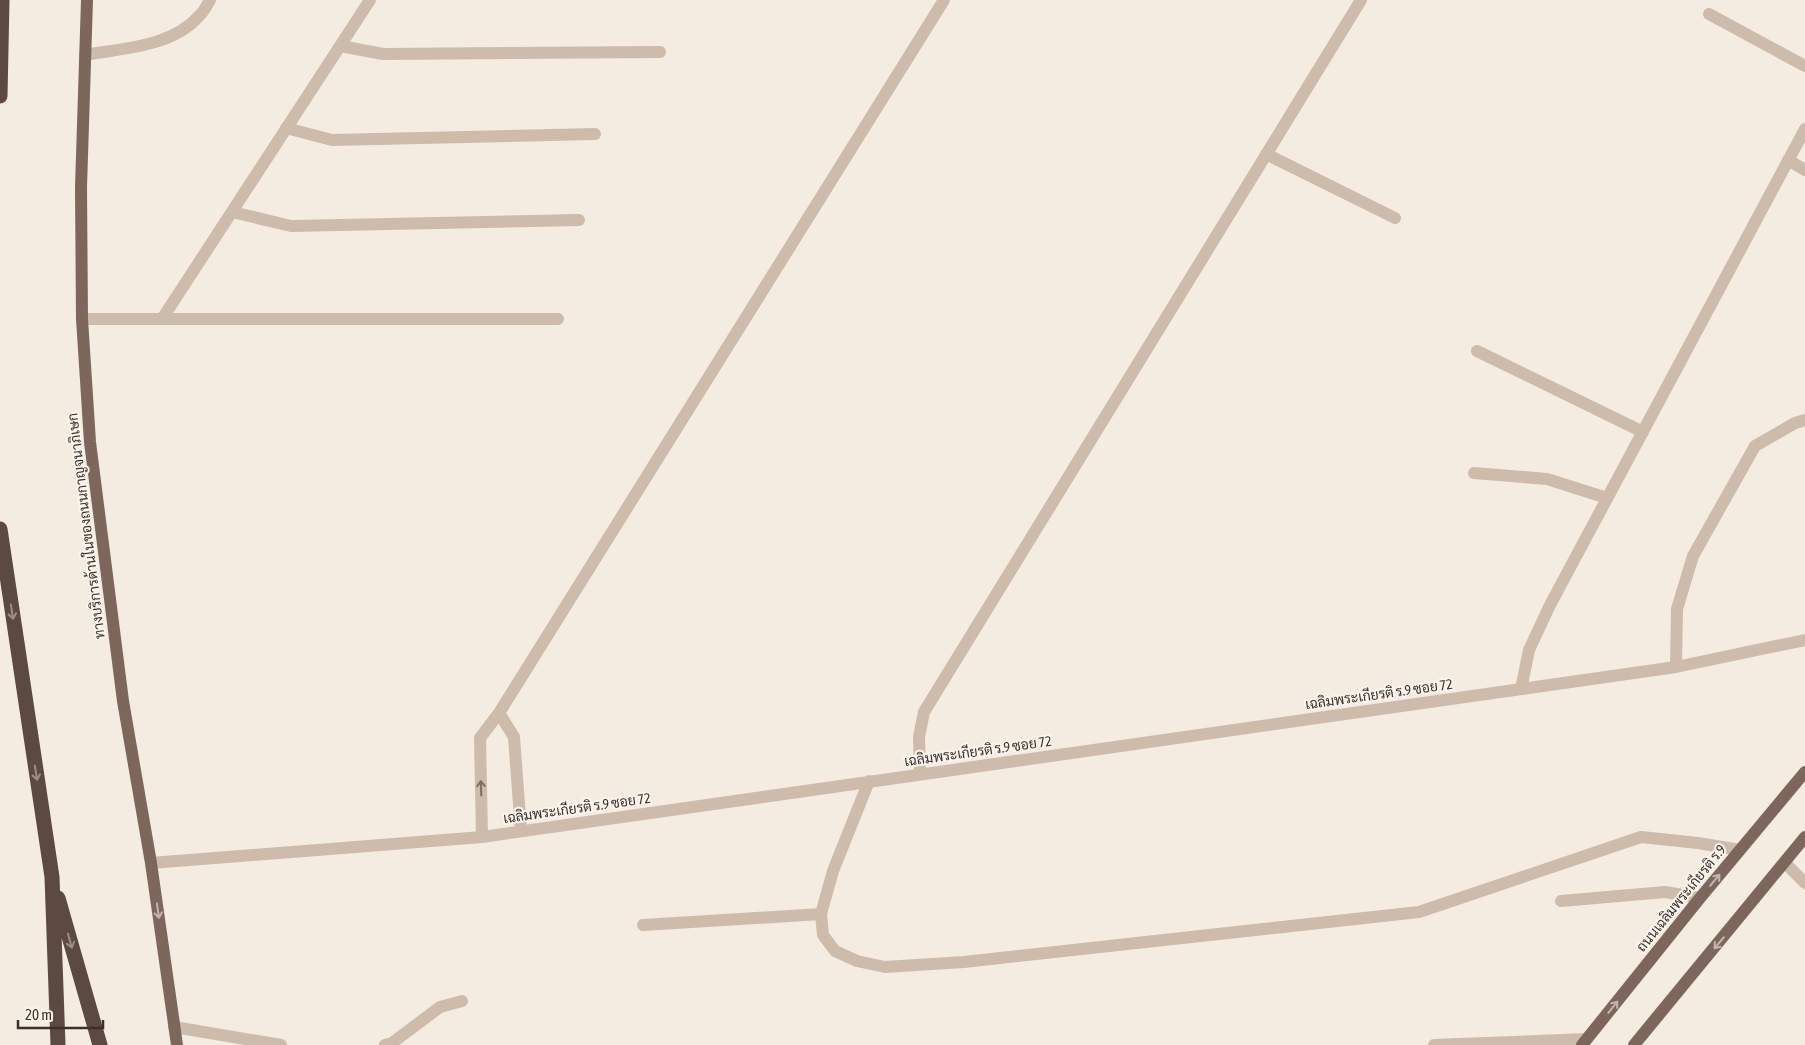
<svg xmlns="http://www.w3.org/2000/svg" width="1805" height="1045" viewBox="0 0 1805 1045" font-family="'Asap Condensed',Sarabun,sans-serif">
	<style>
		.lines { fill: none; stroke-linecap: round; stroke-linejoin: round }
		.minor { stroke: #cdbbac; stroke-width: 12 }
		.major { stroke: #7d675c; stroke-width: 12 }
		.highway { stroke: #5c4a42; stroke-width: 15 }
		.oneway { stroke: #9c8e87 }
		.oneway2 { stroke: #7d6f65 }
		.oneway3 { stroke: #c2b5ac }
		.labels { text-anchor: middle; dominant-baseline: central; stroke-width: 4; stroke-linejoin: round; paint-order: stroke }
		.street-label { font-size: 14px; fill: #3b302b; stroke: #fbf5ee }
	</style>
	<rect width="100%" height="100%" fill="#f4ebe1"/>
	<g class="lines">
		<path class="minor" d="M1709,14L1805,66
			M340,46L383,54L660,52
			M85,55C123,48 172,47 199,16C204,12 207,5 210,0
			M286,128L332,140L595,134
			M1266,154L1395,218
			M1788,160L1805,170
			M232,212L291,226L579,220
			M82,319H558
			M162,319L370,0
			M1477,351L1643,432
			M1474,473L1547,479L1607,498
			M1676,667L1677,609L1693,556L1755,446L1795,423L1805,420
			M1521,689L1529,650L1550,605L1805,129
			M499,713L514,737L521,831
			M920,774L919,737L924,712L1361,0
			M869,781L833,871L821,914L823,935L835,951L857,961L885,967L964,962L1419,912L1641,837L1698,843L1740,850
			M482,837L480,738L499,713L944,0
			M151,863L482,837L1676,667L1805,640
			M1785,863L1805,883
			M1561,901L1665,892L1700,898
			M643,925L821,914
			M174,1027L281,1045
			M385,1045L392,1043L440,1007L462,1001
			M1434,1045L1587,1039"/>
		<path class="major" d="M87,0L81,187L82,319L90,442L123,701L151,863L177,1045
			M1582,1045L1700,898L1805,772
			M1634,1045L1805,837"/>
		<path class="highway" d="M0,96L2,0
			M0,529L52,877L58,1045
			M58,898L100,1045"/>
	</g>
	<defs><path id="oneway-shaft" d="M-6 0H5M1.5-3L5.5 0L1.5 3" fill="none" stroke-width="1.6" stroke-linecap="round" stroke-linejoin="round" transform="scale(1.25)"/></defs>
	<g class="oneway">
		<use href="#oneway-shaft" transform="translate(12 612) rotate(81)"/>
		<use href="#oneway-shaft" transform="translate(36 773) rotate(81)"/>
		<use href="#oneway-shaft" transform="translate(70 941) rotate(74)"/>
	</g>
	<use class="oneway2" href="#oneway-shaft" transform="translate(481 788) rotate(-92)"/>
	<g class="oneway3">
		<use href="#oneway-shaft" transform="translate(1715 880) rotate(-50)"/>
		<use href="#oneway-shaft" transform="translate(158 911) rotate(82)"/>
		<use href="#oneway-shaft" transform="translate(1719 943) rotate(130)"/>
		<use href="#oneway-shaft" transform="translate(1613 1007) rotate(-51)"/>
	</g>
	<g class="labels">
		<g class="street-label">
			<text transform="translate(86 526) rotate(-97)">ทางบริการด้านในของถนนกาญจนาภิเษก</text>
			<text transform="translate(1379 694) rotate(-8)">เฉลิมพระเกียรติ ร.9 ซอย 72</text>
			<text transform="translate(978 751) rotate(-8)">เฉลิมพระเกียรติ ร.9 ซอย 72</text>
			<text transform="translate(577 808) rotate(-8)">เฉลิมพระเกียรติ ร.9 ซอย 72</text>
			<text transform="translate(1681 898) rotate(-51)">ถนนเฉลิมพระเกียรติ ร.9</text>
		</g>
	</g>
	<path d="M18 1020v8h85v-8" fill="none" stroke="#3b302b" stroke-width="2.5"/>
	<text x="25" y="1020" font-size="15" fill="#3b302b" stroke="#fbf5ee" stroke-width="4" paint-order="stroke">20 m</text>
</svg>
